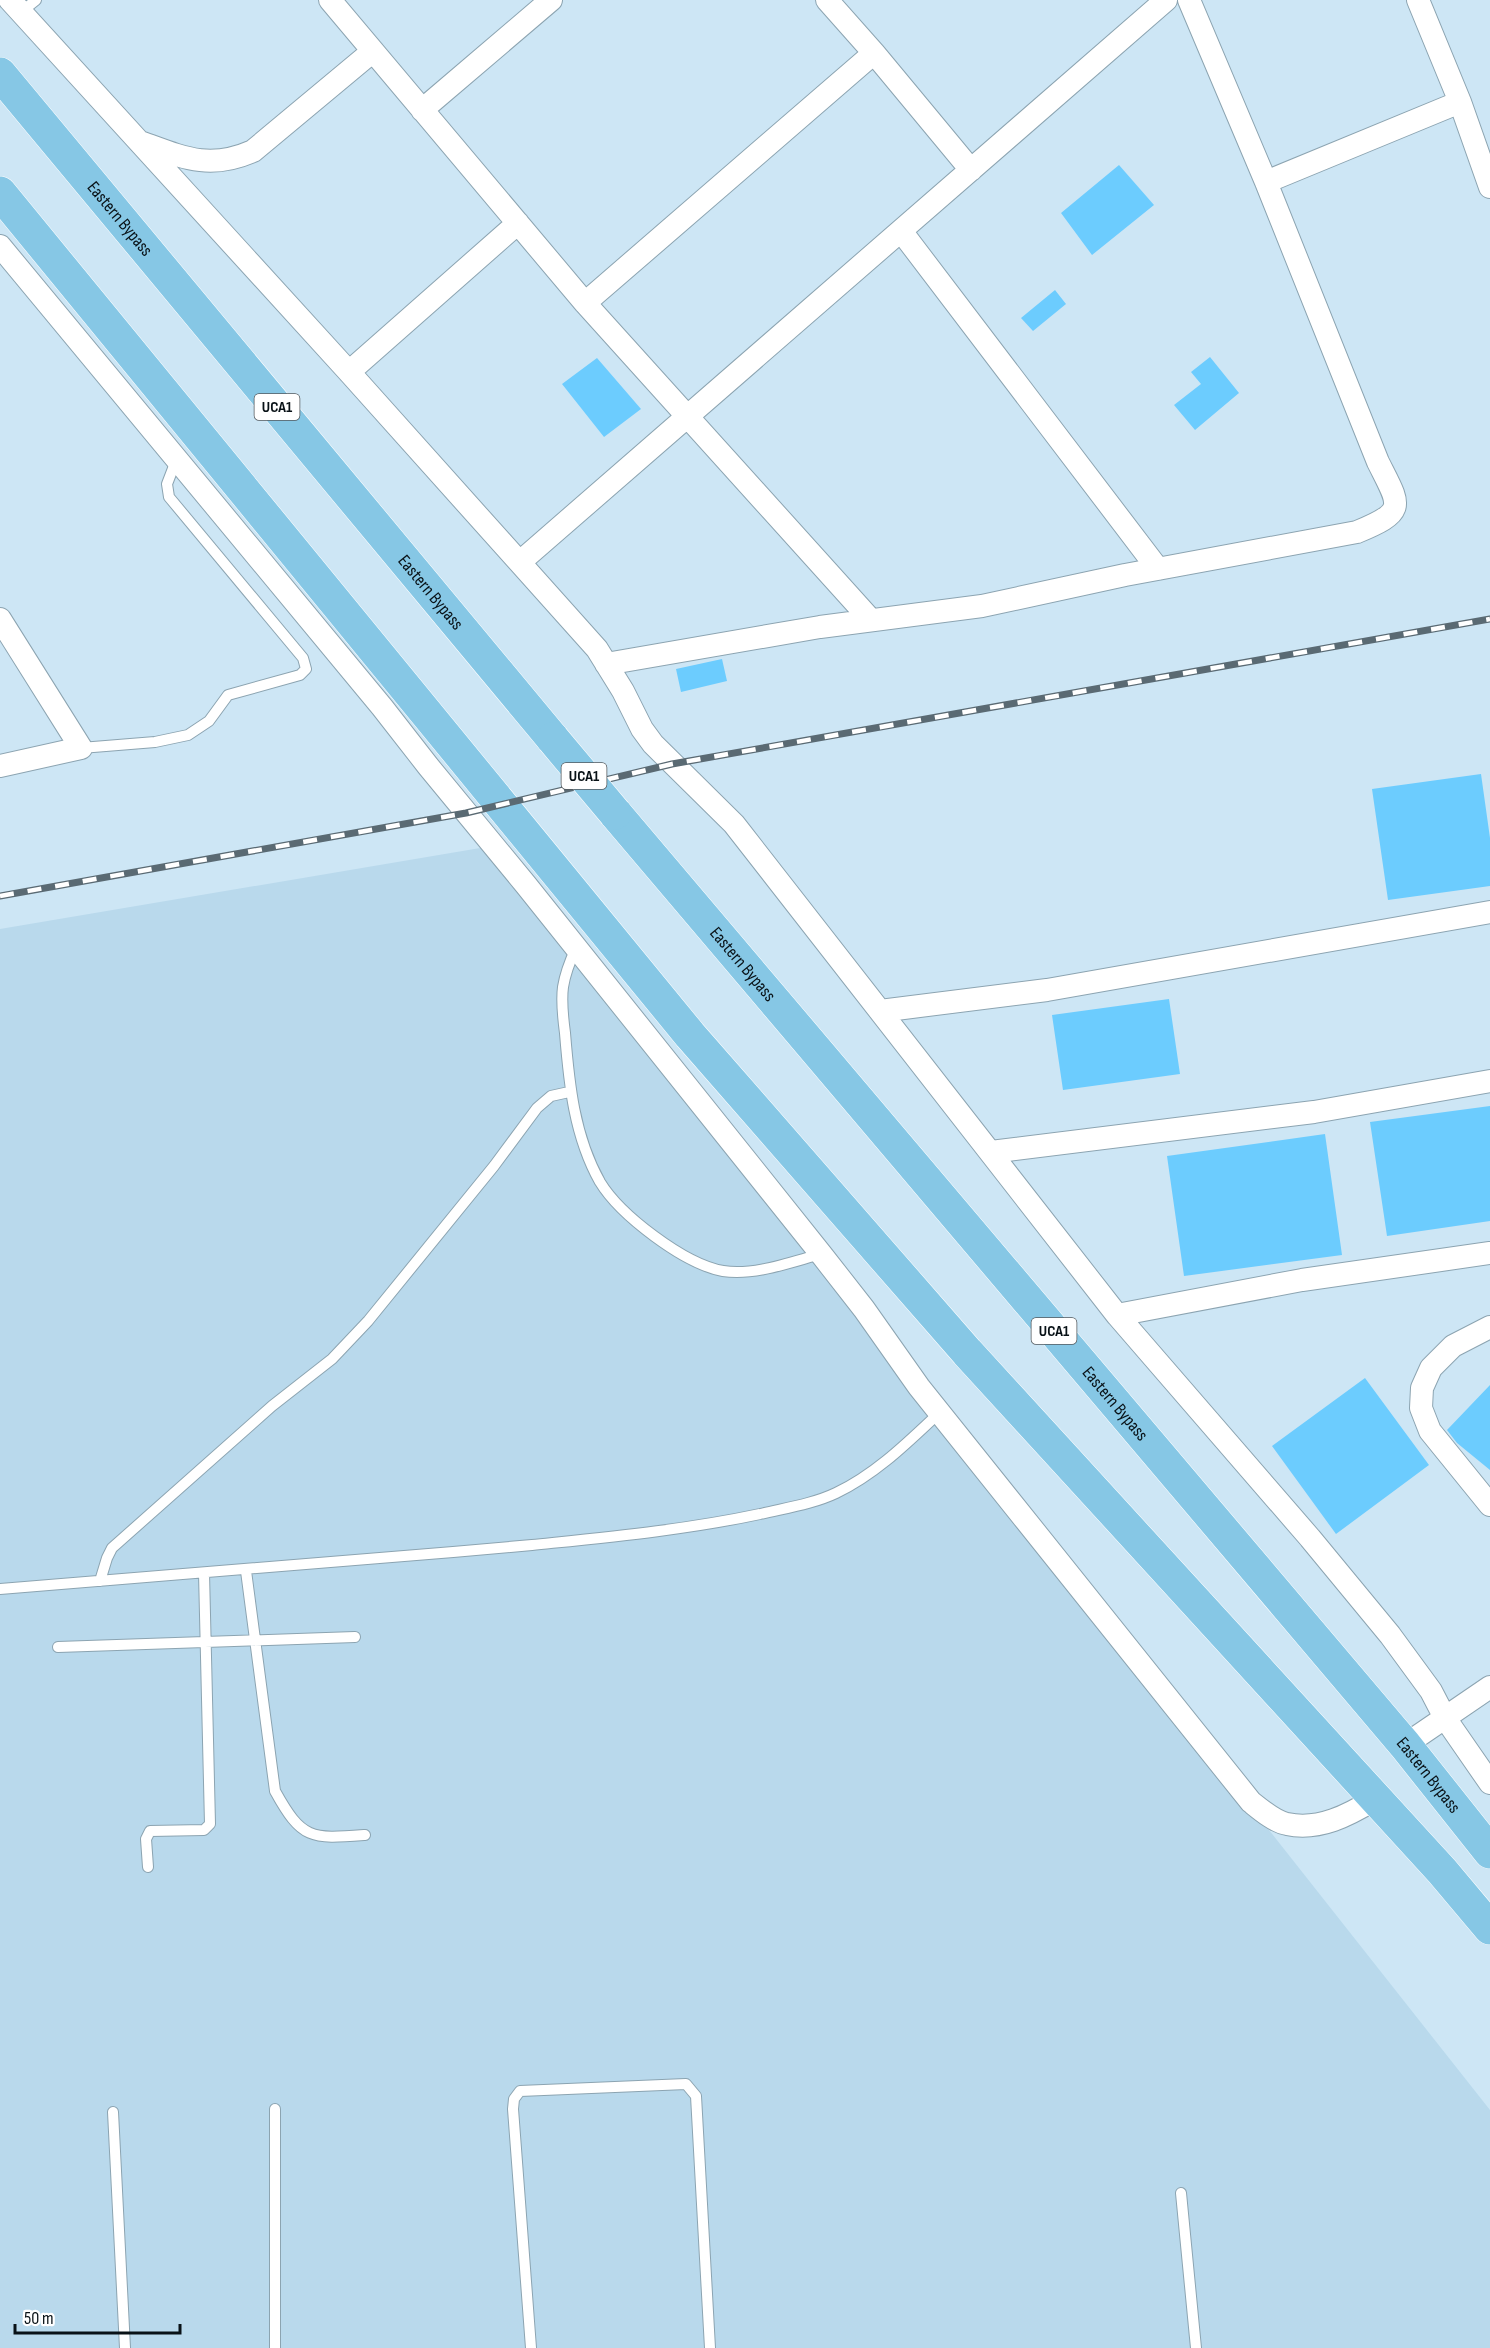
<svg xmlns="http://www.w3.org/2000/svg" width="1490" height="2348" viewBox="0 0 1490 2348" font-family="'Sofia Sans Condensed',sans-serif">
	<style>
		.built { fill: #b9d9ec }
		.building { fill: #6cccfe }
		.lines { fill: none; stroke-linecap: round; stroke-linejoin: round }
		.service-casing { stroke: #8ca4b1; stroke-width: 12 }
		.minor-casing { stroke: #8ca4b1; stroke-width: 24 }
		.primary-casing { stroke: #fff; stroke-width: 34 }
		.service { stroke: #fff; stroke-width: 10 }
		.minor { stroke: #fff; stroke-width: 22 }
		.primary { stroke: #86c7e5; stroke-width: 33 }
		.rail-casing { stroke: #5a6a73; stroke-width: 7 }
		.rail { stroke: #fff; stroke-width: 4.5; stroke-dasharray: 14; stroke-linecap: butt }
		.primary-bridge-casing { stroke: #fff; stroke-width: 34; stroke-linecap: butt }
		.primary-bridge { stroke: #86c7e5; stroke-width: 33 }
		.labels { text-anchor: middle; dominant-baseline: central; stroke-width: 5; stroke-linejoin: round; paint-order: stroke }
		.shield { fill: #fff; stroke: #53595d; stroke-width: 1.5 }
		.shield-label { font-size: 16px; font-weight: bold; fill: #091217 }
		.street-label { font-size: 18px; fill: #091217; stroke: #fff }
	</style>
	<rect width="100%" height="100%" fill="#cde6f5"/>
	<path class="built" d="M492,846L1490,2110V2348H0V929Z"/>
	<path class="building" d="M1119,165L1154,205L1092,255L1061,213Z
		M1055,290L1066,304L1033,331L1021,318Z
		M1210,357L1239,393L1195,430L1174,405L1201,384L1191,372Z
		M597,358L641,409L604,437L562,384Z
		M722,659L727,681L681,692L676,669Z
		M1481,774L1490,838V886L1388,900L1372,789Z
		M1169,999L1180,1074L1063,1090L1052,1015Z
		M1490,1106V1221L1387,1236L1370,1122Z
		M1325,1134L1342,1255L1184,1276L1167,1156Z
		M1365,1378L1429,1465L1336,1534L1272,1446Z
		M1490,1385V1470L1457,1443L1447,1430Z"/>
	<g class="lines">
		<g class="service-casing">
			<path id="service" d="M21,12L36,0
				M81,748L155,742L188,735L209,721L228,695L300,675L306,669L303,658L169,497L167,484L177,458
				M576,948C570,961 565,974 563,987C561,1002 563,1018 565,1033C569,1083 574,1136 600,1182C620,1215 684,1264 723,1271C754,1276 791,1262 821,1254
				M246,1571L275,1791C302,1840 311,1839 365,1835
				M100,1581L107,1558L112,1548L272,1406L332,1359L368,1321L494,1166L537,1108L551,1096L569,1092
				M0,1589C178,1575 355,1561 532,1545C609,1537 685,1530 760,1514C785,1508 813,1504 836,1493C876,1474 908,1442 940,1412
				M58,1647L355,1637
				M148,1867L146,1839L150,1831L204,1830L210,1824L204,1573
				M275,2109V2348
				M113,2112L125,2348
				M1181,2193L1196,2348
				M531,2348L513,2109L514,2099L520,2091L686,2084L696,2096L710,2348"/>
		</g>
		<g class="minor-casing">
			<path id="minor" d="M10,0L349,372L597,649L623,691L642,729L653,744L734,824L1117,1315L1310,1538L1390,1635L1431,1691L1445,1718L1490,1783
				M330,0L585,303L871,620
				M827,0L874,53L971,170
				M1418,0L1460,102L1490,187
				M422,110L551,0
				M143,143C184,158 210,170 253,151L373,51
				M1266,182L1460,102
				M901,231L1158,569
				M0,246L382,707L428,766L526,885L821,1254L864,1309L919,1387L1251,1802C1261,1810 1275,1822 1287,1824C1319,1831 1349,1815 1375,1799
				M585,303L874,53
				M349,372L518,223
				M520,562L1166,0
				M0,619L81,748L0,766
				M606,664L820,627L982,606L1125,575L1357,532C1408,511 1400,506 1378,462L1266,182L1189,0
				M880,1011L1047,990L1490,912
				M991,1152L1314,1112L1490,1081
				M1117,1315L1302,1280L1490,1253
				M1490,1327L1453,1346L1431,1368L1422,1388L1421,1408L1430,1431L1490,1505
				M1405,1745L1490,1687"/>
		</g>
		<g class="primary-casing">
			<g id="primary">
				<path id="s1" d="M0,74L553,739"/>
				<path d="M0,193L690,1035L967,1352L1442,1871L1490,1928"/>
				<path id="s2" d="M615,813L1405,1745L1490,1852"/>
			</g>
		</g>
		<use href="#service" class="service"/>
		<use href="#minor" class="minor"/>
		<use href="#primary" class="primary"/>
		<g class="rail-casing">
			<path id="rail" d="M0,896L466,813L672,764L1490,619"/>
		</g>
		<use href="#rail" class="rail"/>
		<g class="primary-bridge-casing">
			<path id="primary-bridge" d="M553,739L615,813"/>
		</g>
		<use href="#primary-bridge" class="primary-bridge"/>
	</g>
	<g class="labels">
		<g class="shield">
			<rect x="254.5" y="394" width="45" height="26" rx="4.5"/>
			<rect x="561.5" y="763" width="45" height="26" rx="4.5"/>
			<rect x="1031.5" y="1318" width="45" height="26" rx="4.5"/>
		</g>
		<g class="shield-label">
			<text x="277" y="407">UCA1</text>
			<text x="584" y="776">UCA1</text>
			<text x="1054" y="1331">UCA1</text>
		</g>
		<g class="street-label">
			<text stroke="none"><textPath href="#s1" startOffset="188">Eastern Bypass</textPath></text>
			<text stroke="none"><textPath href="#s1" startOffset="674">Eastern Bypass</textPath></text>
			<text stroke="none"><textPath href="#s2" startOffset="198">Eastern Bypass</textPath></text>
			<text stroke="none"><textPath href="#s2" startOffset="774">Eastern Bypass</textPath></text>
			<text stroke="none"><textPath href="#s2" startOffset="1260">Eastern Bypass</textPath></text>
		</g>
	</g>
	<path d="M15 2324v9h165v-9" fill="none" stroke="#091217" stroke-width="3"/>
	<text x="24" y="2324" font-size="18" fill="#091217" stroke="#ffffff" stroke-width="4.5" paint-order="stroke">50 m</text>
</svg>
